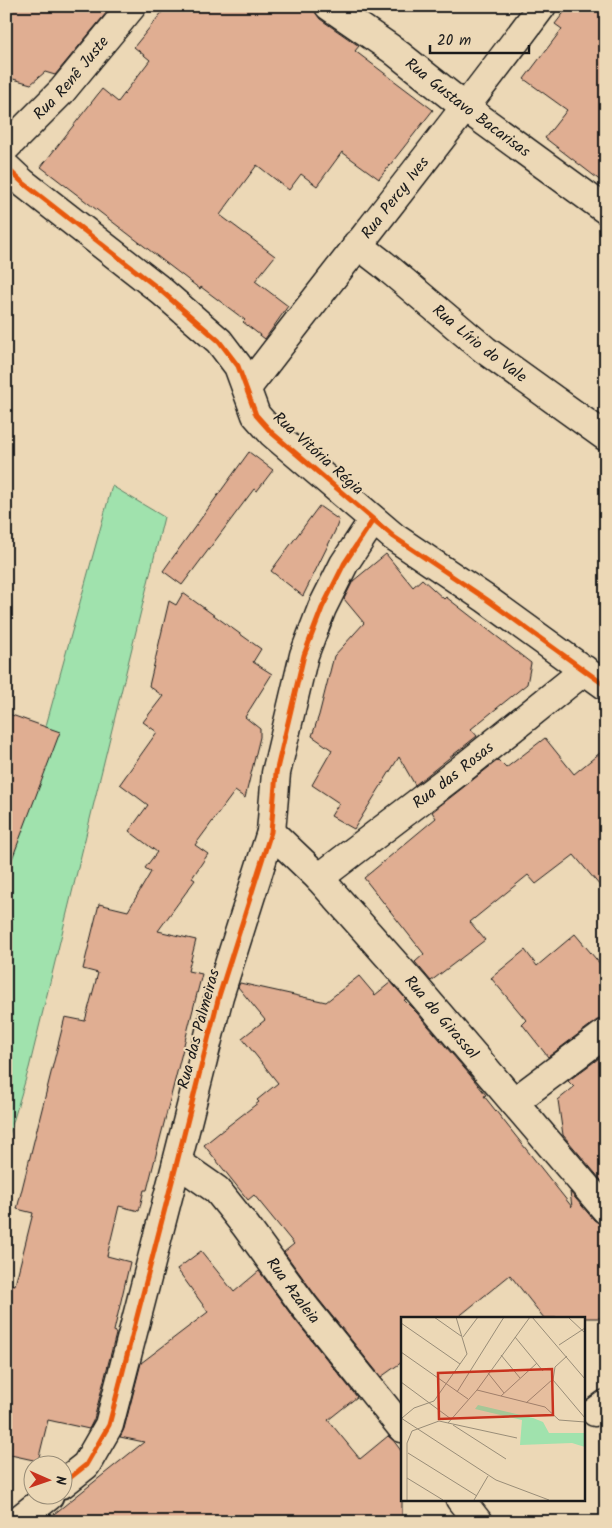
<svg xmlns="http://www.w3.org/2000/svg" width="612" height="1528" viewBox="0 0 612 1528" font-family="Kalam,sans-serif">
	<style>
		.green { fill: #a0e2ad; stroke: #5e7f64 }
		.building { fill: #e0ae92; stroke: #1c1c1c }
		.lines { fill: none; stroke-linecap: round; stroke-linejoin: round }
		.street-casing { stroke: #1c1c1c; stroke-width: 31 }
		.street { stroke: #ecd8b6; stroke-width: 28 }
		.cycleway-casing { stroke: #ecd8b6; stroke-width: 8 }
		.cycleway { stroke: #e8590c; stroke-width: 5 }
		.labels { text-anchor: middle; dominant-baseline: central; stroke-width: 4; stroke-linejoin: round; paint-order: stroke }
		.street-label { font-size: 16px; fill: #1c1c1c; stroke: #ecd8b6 }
		.inset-road { fill: none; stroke: #998d78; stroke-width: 1 }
		.view { fill: #c8321e; fill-opacity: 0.15; stroke: #c8321e; stroke-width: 2.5 }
		.inset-edge { fill: none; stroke: #1c1c1c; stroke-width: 2.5 }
	</style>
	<rect width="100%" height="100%" fill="#ecd8b6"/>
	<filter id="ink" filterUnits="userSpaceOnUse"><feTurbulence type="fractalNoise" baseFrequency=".02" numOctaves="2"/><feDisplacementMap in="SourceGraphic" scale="10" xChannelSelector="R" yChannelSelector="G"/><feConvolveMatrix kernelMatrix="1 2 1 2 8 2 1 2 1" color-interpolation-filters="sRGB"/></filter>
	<g filter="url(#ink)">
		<path class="green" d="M112,486L164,517L29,1068L6,1146V871Z"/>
		<path class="building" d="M6,6H112L55,75L45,72L31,84L6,77Z
			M167,6H309L314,10L320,19L359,46L355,51L433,110L379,179L342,152L317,186L301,174L289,190L257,165L220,215L275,256L255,281L288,306L265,339L243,322L245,320L201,287L200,289L41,167L102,89L118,102L150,60L134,47Z
			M569,6H606V185L545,138L567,110L524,79L562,29L555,24Z
			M249,452L273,470L257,491L254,489L182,585L163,571Z
			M319,506L339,520L335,531L303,596L271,571Z
			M386,554L413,587L422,579L444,599L446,597L531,663L527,684L471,729L477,736L415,785L399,757L354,829L331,816L339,803L312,785L332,750L312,736L319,715L334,656L364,623L344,599L353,581Z
			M183,593L261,649L253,662L272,674L245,717L260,729V737L245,798L235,791L195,845L208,854L192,878L195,880L158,931L196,940L188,971L202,974L147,1190H144L139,1211L119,1206L107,1256L130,1262L114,1331L116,1334L94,1419L89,1429L48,1420L38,1461L6,1454V1283L15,1285L33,1213L17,1209L65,1017L85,1021L98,973L83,969L99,904L128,911L151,872L145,868L157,852L129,831L148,805L120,784L157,732L143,722L163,696L149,686L169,601L176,605Z
			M6,713L60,732L9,867L6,866Z
			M545,738L574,774L606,748V893L574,855L536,884L528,875L470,922L485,940L431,981L415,962L424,954L364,878L436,818L432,812L498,760L506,768Z
			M575,934L606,971V1018L597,1020L548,1057L522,1024L526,1020L491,978L525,950L537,966Z
			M359,976L375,995L391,982L406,999L404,1000L417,1013L470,1075L486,1095L484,1096L572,1207L570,1192L594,1220L600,1224L606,1225V1318H544L510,1275L457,1318H402V1362L381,1377L316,1296L284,1252L294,1244L254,1195L248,1200L204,1145L224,1129L259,1102L257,1100L278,1083L242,1038L265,1020L238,987L240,983L326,1002Z
			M606,1053V1186L563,1135L558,1100L574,1087L568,1081Z
			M201,1251L234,1292L259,1271L292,1316L357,1397L328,1420L360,1459L388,1436L393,1440L402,1452V1522H44L144,1442L120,1437L124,1429L141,1363L208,1312L177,1269Z"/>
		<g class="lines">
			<g class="street-casing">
				<g id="street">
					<path id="s1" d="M329,6L393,50L466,108L606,210"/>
					<path id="s2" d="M6,147L62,91L132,6"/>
					<path d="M6,167L22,182L159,289L219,341L238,366L256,415L272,433L394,537L486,599L606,686"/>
					<path id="s3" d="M357,244L383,264L485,350L606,437"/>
					<path id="s4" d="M247,388C345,260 446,135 542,6"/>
					<path id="s5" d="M271,832L319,878L413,984L606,1210"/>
					<path id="s6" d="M319,878L458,772L585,670"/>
					<path d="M514,1102L606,1033"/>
					<path id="s7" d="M177,1162L217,1190L245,1225L304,1306L402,1428"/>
					<path d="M595,1412L606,1404"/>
					<path d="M62,1484L86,1465L109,1425L177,1162L219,996L271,832L276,773L304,655L322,608L344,564L373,520"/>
					<path d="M460,1499L478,1522"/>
					<path d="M16,1522L49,1496"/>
				</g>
			</g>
			<use href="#street" class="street"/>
			<g class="cycleway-casing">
				<path id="cycleway" d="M6,167L22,182L159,289L219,341L238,366L256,415L272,433L394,537L486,599L606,686
					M62,1484L86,1465L109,1425L177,1162L219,996L271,832L276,773L304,655L322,608L344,564L373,520"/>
			</g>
			<use href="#cycleway" class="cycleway"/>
		</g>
	</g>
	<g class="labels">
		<g class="street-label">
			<text stroke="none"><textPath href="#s2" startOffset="95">Rua Renê Juste</textPath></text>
			<text stroke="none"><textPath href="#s1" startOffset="172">Rua Gustavo Bacarisas</textPath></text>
			<text stroke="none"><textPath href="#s4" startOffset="241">Rua Percy Ives</textPath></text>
			<text stroke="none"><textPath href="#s3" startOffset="158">Rua Lírio do Vale</textPath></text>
			<text transform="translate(318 454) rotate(42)">Rua Vitória Régia</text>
			<text stroke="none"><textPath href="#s6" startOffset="169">Rua das Rosas</textPath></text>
			<text stroke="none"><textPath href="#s5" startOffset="252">Rua do Girassol</textPath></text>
			<text transform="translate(199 1029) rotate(-75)">Rua das Palmeiras</text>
			<text stroke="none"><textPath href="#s7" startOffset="175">Rua Azaleia</textPath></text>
		</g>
	</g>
	<g transform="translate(401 1317)">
		<rect width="184" height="184" fill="#ecd8b6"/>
		<path d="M77,88L132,101L142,105L148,116H184V130L171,126L119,128L121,103L74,92Z" fill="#a0e2ad"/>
		<path class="inset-road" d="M33,0L60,19M131,0L184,62M167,0L184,16M0,6L59,47M62,20L77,0M114,20L142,54M158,28L184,11M0,35L67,82M100,38L119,61M166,39L154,50L152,63L184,101M87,56L103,76M0,65L50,102M76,73L144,90L158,103L184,105M56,75L103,0M100,79L136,46M125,86L152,62M0,101L95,163L148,183M1,101L13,91L33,84L66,37L55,0M47,106L76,73L129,0M52,108L105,142M7,136L76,179M6,161L42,183M6,183V126L11,114L38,104L116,121M73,183L87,159"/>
		<path class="view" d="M151,52L152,98L38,102L37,56Z"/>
		<rect width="184" height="184" class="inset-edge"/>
	</g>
	<rect width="612" height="1528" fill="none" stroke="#ecd8b6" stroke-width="25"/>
	<rect x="12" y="12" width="587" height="1503" fill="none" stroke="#1c1c1c" stroke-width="2" filter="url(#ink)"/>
	<g transform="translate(48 1480) rotate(92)"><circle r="24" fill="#ecd8b6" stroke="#998d78"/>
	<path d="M0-4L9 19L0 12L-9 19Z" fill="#c8321e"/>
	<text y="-8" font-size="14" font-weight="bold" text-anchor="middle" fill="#1c1c1c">N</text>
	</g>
	<path d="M430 45v8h99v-8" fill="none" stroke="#1c1c1c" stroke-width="2.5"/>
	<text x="437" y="45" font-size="15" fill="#1c1c1c" stroke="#ecd8b6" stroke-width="4" paint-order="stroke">20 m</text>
</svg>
